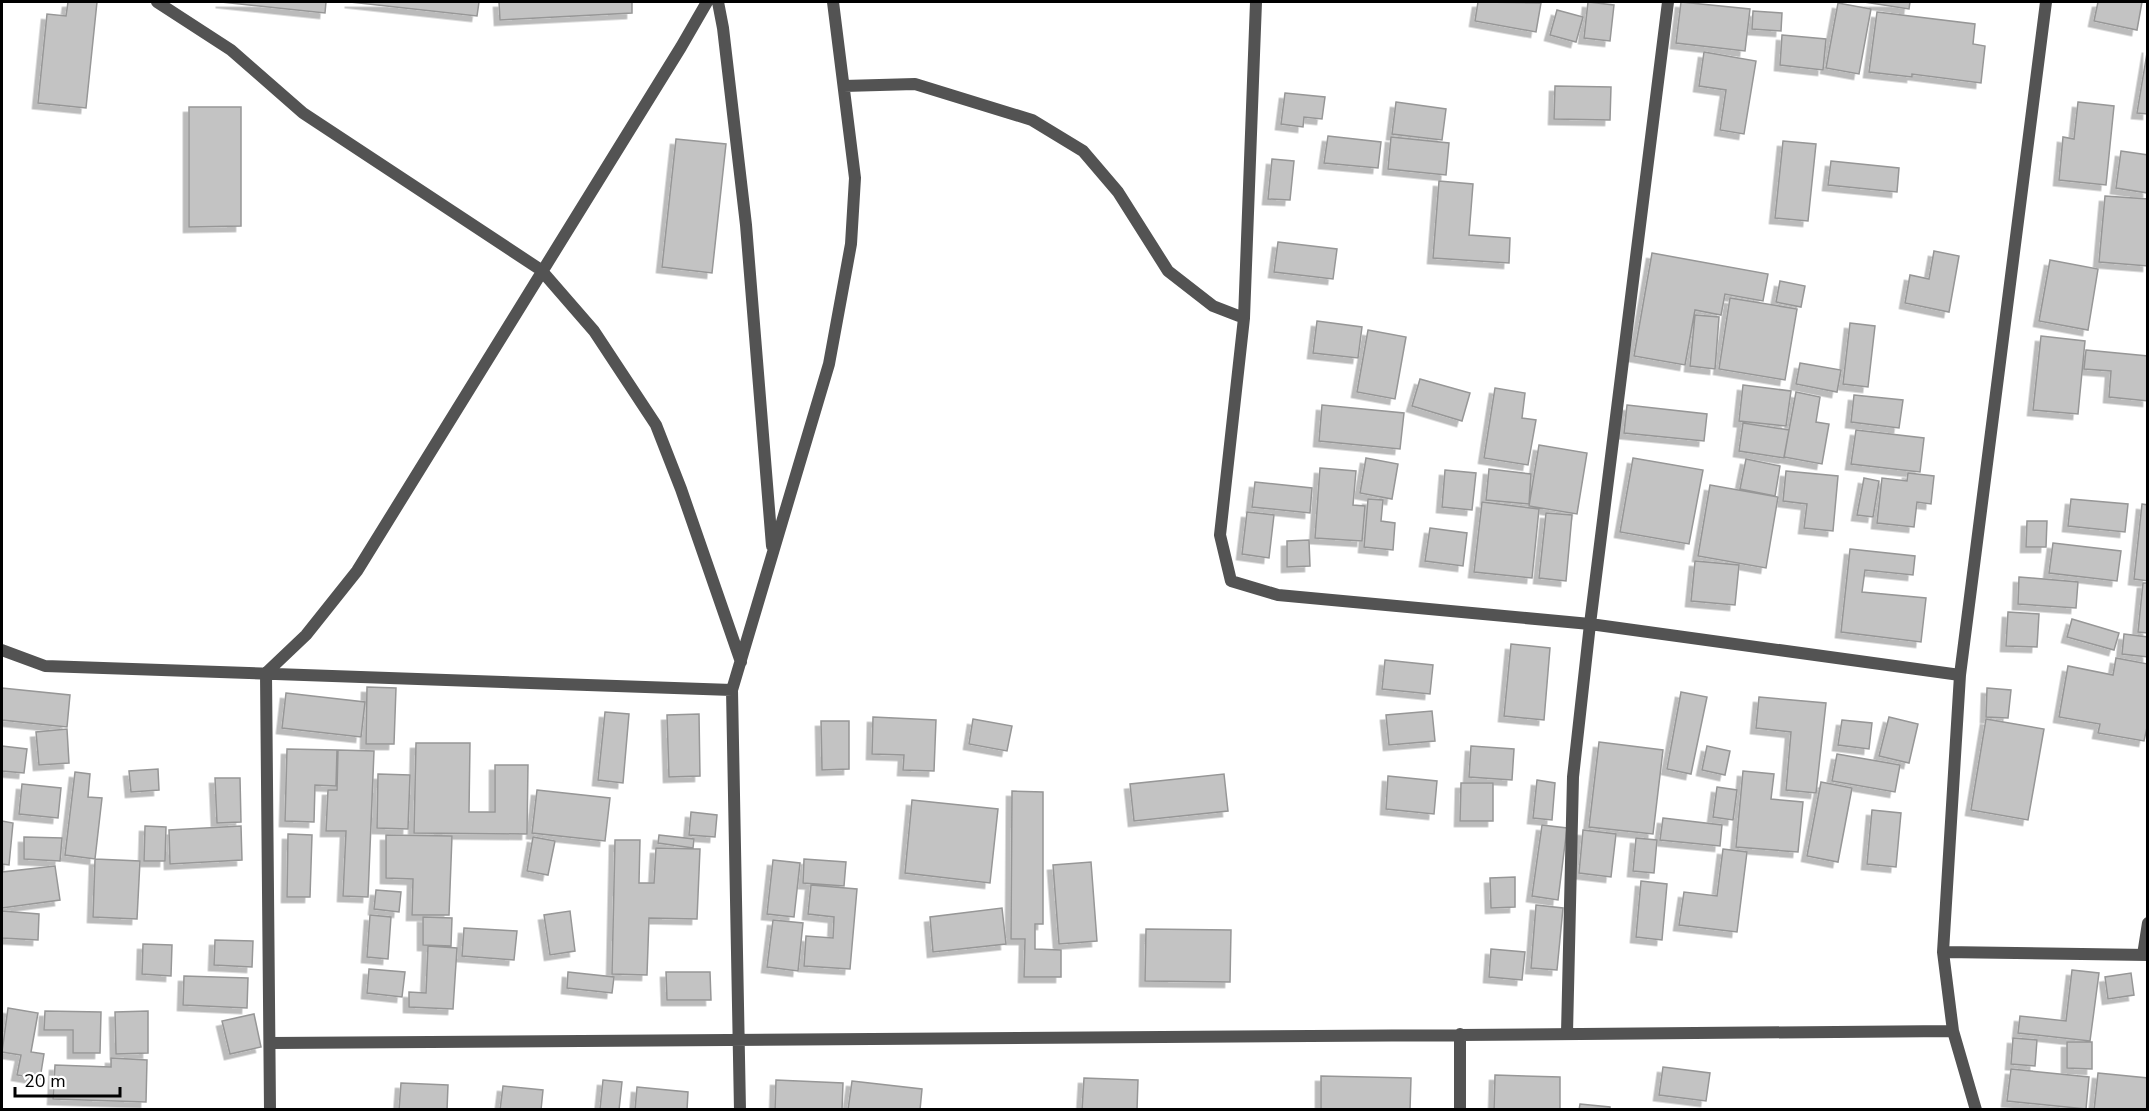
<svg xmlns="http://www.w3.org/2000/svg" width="2149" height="1111" viewBox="0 0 2149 1111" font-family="'Nunito Sans',sans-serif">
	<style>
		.building { fill: #c3c3c3; stroke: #979797; stroke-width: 1.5; filter: url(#shadow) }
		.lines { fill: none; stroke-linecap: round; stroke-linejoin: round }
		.street { stroke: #535353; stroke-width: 12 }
	</style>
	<defs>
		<filter id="shadow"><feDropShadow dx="-5.5" dy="5.5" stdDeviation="0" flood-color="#0004"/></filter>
	</defs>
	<rect width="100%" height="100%" fill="#fff"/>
	<path class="building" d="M68,2H97L86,108L38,103L47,14L66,16Z
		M221,2H326L325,13Z
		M350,2H479L477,16Z
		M499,2H632V13L500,20Z
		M1478,2L1541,3L1536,32L1475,21Z
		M1588,2L1614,5L1610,41L1584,38Z
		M1681,2L1750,9L1745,51L1676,43Z
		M1864,2H1910L1909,9Z
		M2098,2H2142L2137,30L2094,21Z
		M1838,3L1871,9L1859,74L1826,68Z
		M1557,10L1583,17L1576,42L1550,35Z
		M1753,11L1782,13L1781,31L1752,29Z
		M1877,12L1975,24L1973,44L1985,46L1981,83L1912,74V77L1869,72Z
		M1782,35L1826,39L1823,70L1780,65Z
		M2148,47V114L2137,113Z
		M1704,52L1756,61L1744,134L1720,130L1726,90L1699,86Z
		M1555,86L1611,87L1610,120L1554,119Z
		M1285,93L1325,97L1322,119L1304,117L1303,127L1281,124Z
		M1396,102L1446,109L1442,140L1392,134Z
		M2078,102L2114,106L2106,185L2059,180L2063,137L2074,139Z
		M189,107H241V226L189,227Z
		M1328,136L1381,142L1378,168L1324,163Z
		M1391,137L1449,143L1446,175L1388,169Z
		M676,139L726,144L712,273L662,267Z
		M1783,141L1816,144L1808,221L1775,218Z
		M2121,151L2148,155V193L2116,188Z
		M1272,159L1294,161L1290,200L1268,199Z
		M1831,161L1899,168L1897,192L1828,185Z
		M1439,181L1473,184L1469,235L1510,238L1509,263L1433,258Z
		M2105,196L2148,199V266L2099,262Z
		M1278,242L1337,249L1333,279L1274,272Z
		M1934,251L1959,256L1949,312L1905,303L1910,275L1929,279Z
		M1652,253L1768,274L1763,301L1725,294L1721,315L1695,310L1685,365L1634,356Z
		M2050,260L2098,269L2088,330L2039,321Z
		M1780,281L1805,286L1801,307L1776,302Z
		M1730,298L1797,309L1785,380L1719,369Z
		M1695,315L1719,317L1715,369L1690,366Z
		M1317,321L1362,327L1358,358L1313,353Z
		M1850,323L1875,326L1868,387L1843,384Z
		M1368,330L1406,337L1395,399L1357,392Z
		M2041,336L2085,341L2078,414L2033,410Z
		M2086,350L2148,356V401L2109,397L2111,371L2084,369Z
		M1800,363L1841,370L1837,392L1796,384Z
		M1420,379L1470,393L1462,421L1412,406Z
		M1743,385L1791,391L1786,426L1739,421Z
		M1495,388L1525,393L1522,418L1536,420L1528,465L1484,458Z
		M1796,392L1820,397L1816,422L1829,424L1822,464L1784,457Z
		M1854,395L1903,400L1899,428L1851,422Z
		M1322,405L1404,413L1400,449L1319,441Z
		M1627,405L1707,414L1704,441L1624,433Z
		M1743,423L1789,430L1784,458L1739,451Z
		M1856,430L1924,438L1920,472L1851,464Z
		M1539,445L1587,453L1577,514L1529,506Z
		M1366,458L1398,464L1392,499L1360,493Z
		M1633,458L1703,470L1689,544L1620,532Z
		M1746,459L1780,466L1775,496L1740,489Z
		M1320,468L1356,471L1353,505L1365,506L1362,541L1315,538Z
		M1489,469L1531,474L1529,504L1486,500Z
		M1445,470L1476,473L1472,510L1442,507Z
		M1786,471L1838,476L1833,531L1804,528L1807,504L1783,501Z
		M1908,473L1934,476L1931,504L1917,502L1914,527L1877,523L1882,478L1907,481Z
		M1864,478L1879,481L1873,517L1857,515Z
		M1255,482L1312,488L1310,513L1252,507Z
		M1710,485L1778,497L1766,568L1698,556Z
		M1368,499L1383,500L1381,521L1395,523L1393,550L1364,547Z
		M2071,499L2128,504L2125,532L2068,526Z
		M1482,502L1539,509L1532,578L1474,572Z
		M2142,504L2148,505V581L2134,579Z
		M1247,512L1274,515L1269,558L1242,554Z
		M1546,513L1572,515L1566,581L1539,578Z
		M2027,521H2047L2046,547H2026Z
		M1430,528L1467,533L1463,566L1425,561Z
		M1309,540L1310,566L1287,567V541Z
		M2053,543L2121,551L2117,581L2049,573Z
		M1850,549L1915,556L1913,575L1865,570L1862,592L1926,598L1921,642L1841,632Z
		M1695,561L1739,565L1735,605L1691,601Z
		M2019,577L2078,582L2076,608L2018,604Z
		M2143,583H2148V633L2138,632Z
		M2008,612L2039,614L2037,647L2006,646Z
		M2072,619L2119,633L2114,650L2067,637Z
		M2124,634L2148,637V657L2122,654Z
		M1511,644L1550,648L1544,720L1504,716Z
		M2116,658L2148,664V723L2144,741L2098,733L2100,724L2059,717L2068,666L2113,675Z
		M1385,660L1433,665L1430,694L1382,689Z
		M367,687L396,688L394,744H366Z
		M2,688L70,695L67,727L2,720Z
		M1987,688L2011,690L2008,718L1986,717Z
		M1681,692L1707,697L1691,774L1667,769Z
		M286,693L365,702L361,737L282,728Z
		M1759,697L1826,703L1816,793L1786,790L1791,732L1756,728Z
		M1432,711L1435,741L1389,745L1386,715Z
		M605,712L629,714L623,783L598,780Z
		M699,714L700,776L669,777L667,715Z
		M873,717L936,720L934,771L903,770L904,755L872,754Z
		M1889,717L1918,724L1909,763L1879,756Z
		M973,719L1012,726L1007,751L969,744Z
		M1986,719L2044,729L2028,820L1971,810Z
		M1842,720L1872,723L1869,749L1838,745Z
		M821,721H849V769L822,770Z
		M67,729L69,763L39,765L36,732Z
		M1599,742L1663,750L1653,834L1589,827Z
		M416,743H470L469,812H495V765H528L527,834L414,833Z
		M2,746L27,749L24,773L2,771Z
		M1471,746L1514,749L1512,780L1469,777Z
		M1707,746L1730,751L1725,775L1702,770Z
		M287,749L337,750L336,786L315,785L314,822L285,821Z
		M338,750L374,751L368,897L343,896L346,831H326L328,790H337Z
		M1837,754L1900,765L1895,792L1832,781Z
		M158,769L159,790L131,792L129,771Z
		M1743,771L1774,774L1771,799L1803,802L1798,852L1736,847Z
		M75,772L90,774L88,797L102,798L95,859L65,855Z
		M378,774L410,775L408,829L377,828Z
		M1224,774L1228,811L1134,821L1130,784Z
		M1388,776L1437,781L1434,814L1386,809Z
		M215,778H240L241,822L217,823Z
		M1537,780L1555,783L1552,820L1533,818Z
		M1821,782L1852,788L1838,862L1807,856Z
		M1461,783H1493V821H1460Z
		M22,784L61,788L58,818L19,814Z
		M1717,787L1737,790L1733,820L1713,817Z
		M537,790L610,798L605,841L532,833Z
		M1012,791L1043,792V924H1035V949L1061,950V977H1024L1025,939H1011Z
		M912,800L998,809L990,883L905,873Z
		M1872,810L1901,813L1896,867L1867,864Z
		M691,812L717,815L715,837L689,835Z
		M1663,818L1722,825L1720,846L1660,840Z
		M2,821L13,823L9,865L2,864Z
		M1542,825L1567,828L1558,900L1532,896Z
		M145,826L166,827L165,861H144Z
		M241,826L242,860L170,864L169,830Z
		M1583,830L1616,834L1611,877L1579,873Z
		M288,834L312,835L310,897H287Z
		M386,835L452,836L449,915H412L413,879L386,878Z
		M659,835L694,839L693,848L658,843Z
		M24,837L62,838L60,861L24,859Z
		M533,837L555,841L548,875L527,871Z
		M1636,838L1657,840L1654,873L1633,871Z
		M615,840H640L639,883H654L656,848L700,849L697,919L649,918L647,975L612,974Z
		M1723,849L1747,852L1737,932L1679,925L1684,892L1717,896Z
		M95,859L140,861L137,919L93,917Z
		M804,859L846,862L844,886L803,883Z
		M773,860L800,863L794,917L767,914Z
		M1091,862L1097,941L1059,944L1053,865Z
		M55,866L60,900L2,908V872Z
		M1515,877V907L1491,908L1490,878Z
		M1641,881L1667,884L1662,940L1636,937Z
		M811,885L857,889L850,969L804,966L806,936L833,938L834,917L808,914Z
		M376,890L401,892L399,912L374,909Z
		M1536,905L1563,908L1557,970L1531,968Z
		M1002,908L1006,944L933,952L930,917Z
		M2,911L39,914L38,940L2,938Z
		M570,911L575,951L550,955L544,915Z
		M370,915L391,917L388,959L367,957Z
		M423,917L452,918L451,946L423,945Z
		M773,920L803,923L798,971L767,967Z
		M464,928L517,931L514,960L462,956Z
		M1146,929L1231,930L1230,982L1145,981Z
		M215,940L253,941L252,967L214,965Z
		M143,944L172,945L171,976L142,974Z
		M428,946L457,948L453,1009L409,1007V992L426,993Z
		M1491,949L1525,952L1522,980L1489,977Z
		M369,969L405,972L402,997L367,993Z
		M2072,970L2099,973L2090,1041L2018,1033L2020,1016L2066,1021Z
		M568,972L614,977L612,993L567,988Z
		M666,972H710L711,1000H667Z
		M2131,973L2134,995L2108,999L2105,977Z
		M184,976L248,978L247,1008L183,1005Z
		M8,1008L38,1013L31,1052L44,1054L40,1079L17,1075L21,1055L2,1052Z
		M45,1011L101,1012L100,1053H73V1030H44Z
		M148,1011V1053L116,1054L115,1012Z
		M254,1014L261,1047L230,1054L222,1021Z
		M2013,1038L2037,1040L2035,1066L2011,1064Z
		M2067,1042H2092V1069L2067,1068Z
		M111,1058L147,1060L146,1102L53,1099L55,1065L111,1067Z
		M1663,1067L1710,1073L1706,1101L1659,1095Z
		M2011,1069L2089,1077L2086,1109L2007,1101Z
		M2098,1073L2148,1078V1110H2094Z
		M1495,1075L1560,1077V1110H1494Z
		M1321,1076L1411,1078L1410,1110H1321Z
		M1084,1078L1138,1080L1137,1110H1082Z
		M603,1080L622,1082L619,1110L600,1109Z
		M776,1080L843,1083L842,1110H775Z
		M852,1081L922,1089L920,1110H848Z
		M401,1083L448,1085L447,1110H399Z
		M503,1086L543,1090L541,1110H500Z
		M637,1087L688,1092L687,1110H635Z
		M1580,1104L1610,1107V1110H1579Z"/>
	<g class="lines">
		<path class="street" d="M157,2L231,50L303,113L541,270L594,331L656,425L681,489L741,662
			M718,2L723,28L746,225L772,546
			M1256,2L1244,318L1220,535L1231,581L1278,595L1590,624L1960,675
			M844,86L915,84L1032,120L1083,151L1118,192L1168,271L1213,306L1244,318
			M2,650L45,666L732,690
			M1943,952L2148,955
			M2143,955L2148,923
			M1567,1033L1573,777L1590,624L1668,2
			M270,1043C831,1041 1392,1035 1953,1031
			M270,1110L266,673L306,635L357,571L681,47L707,2
			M740,1110L732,690L829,364L851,244L855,178L833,2
			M1460,1110V1034
			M1976,1110L1953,1031L1943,952L1960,675L2046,2"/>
	</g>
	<rect width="2149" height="1111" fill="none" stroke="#000000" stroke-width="6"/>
	<path d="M15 1087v9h105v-9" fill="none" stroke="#000000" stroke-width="3"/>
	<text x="24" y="1087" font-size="18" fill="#000000" stroke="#ffffff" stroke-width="4.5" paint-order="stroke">20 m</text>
</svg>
